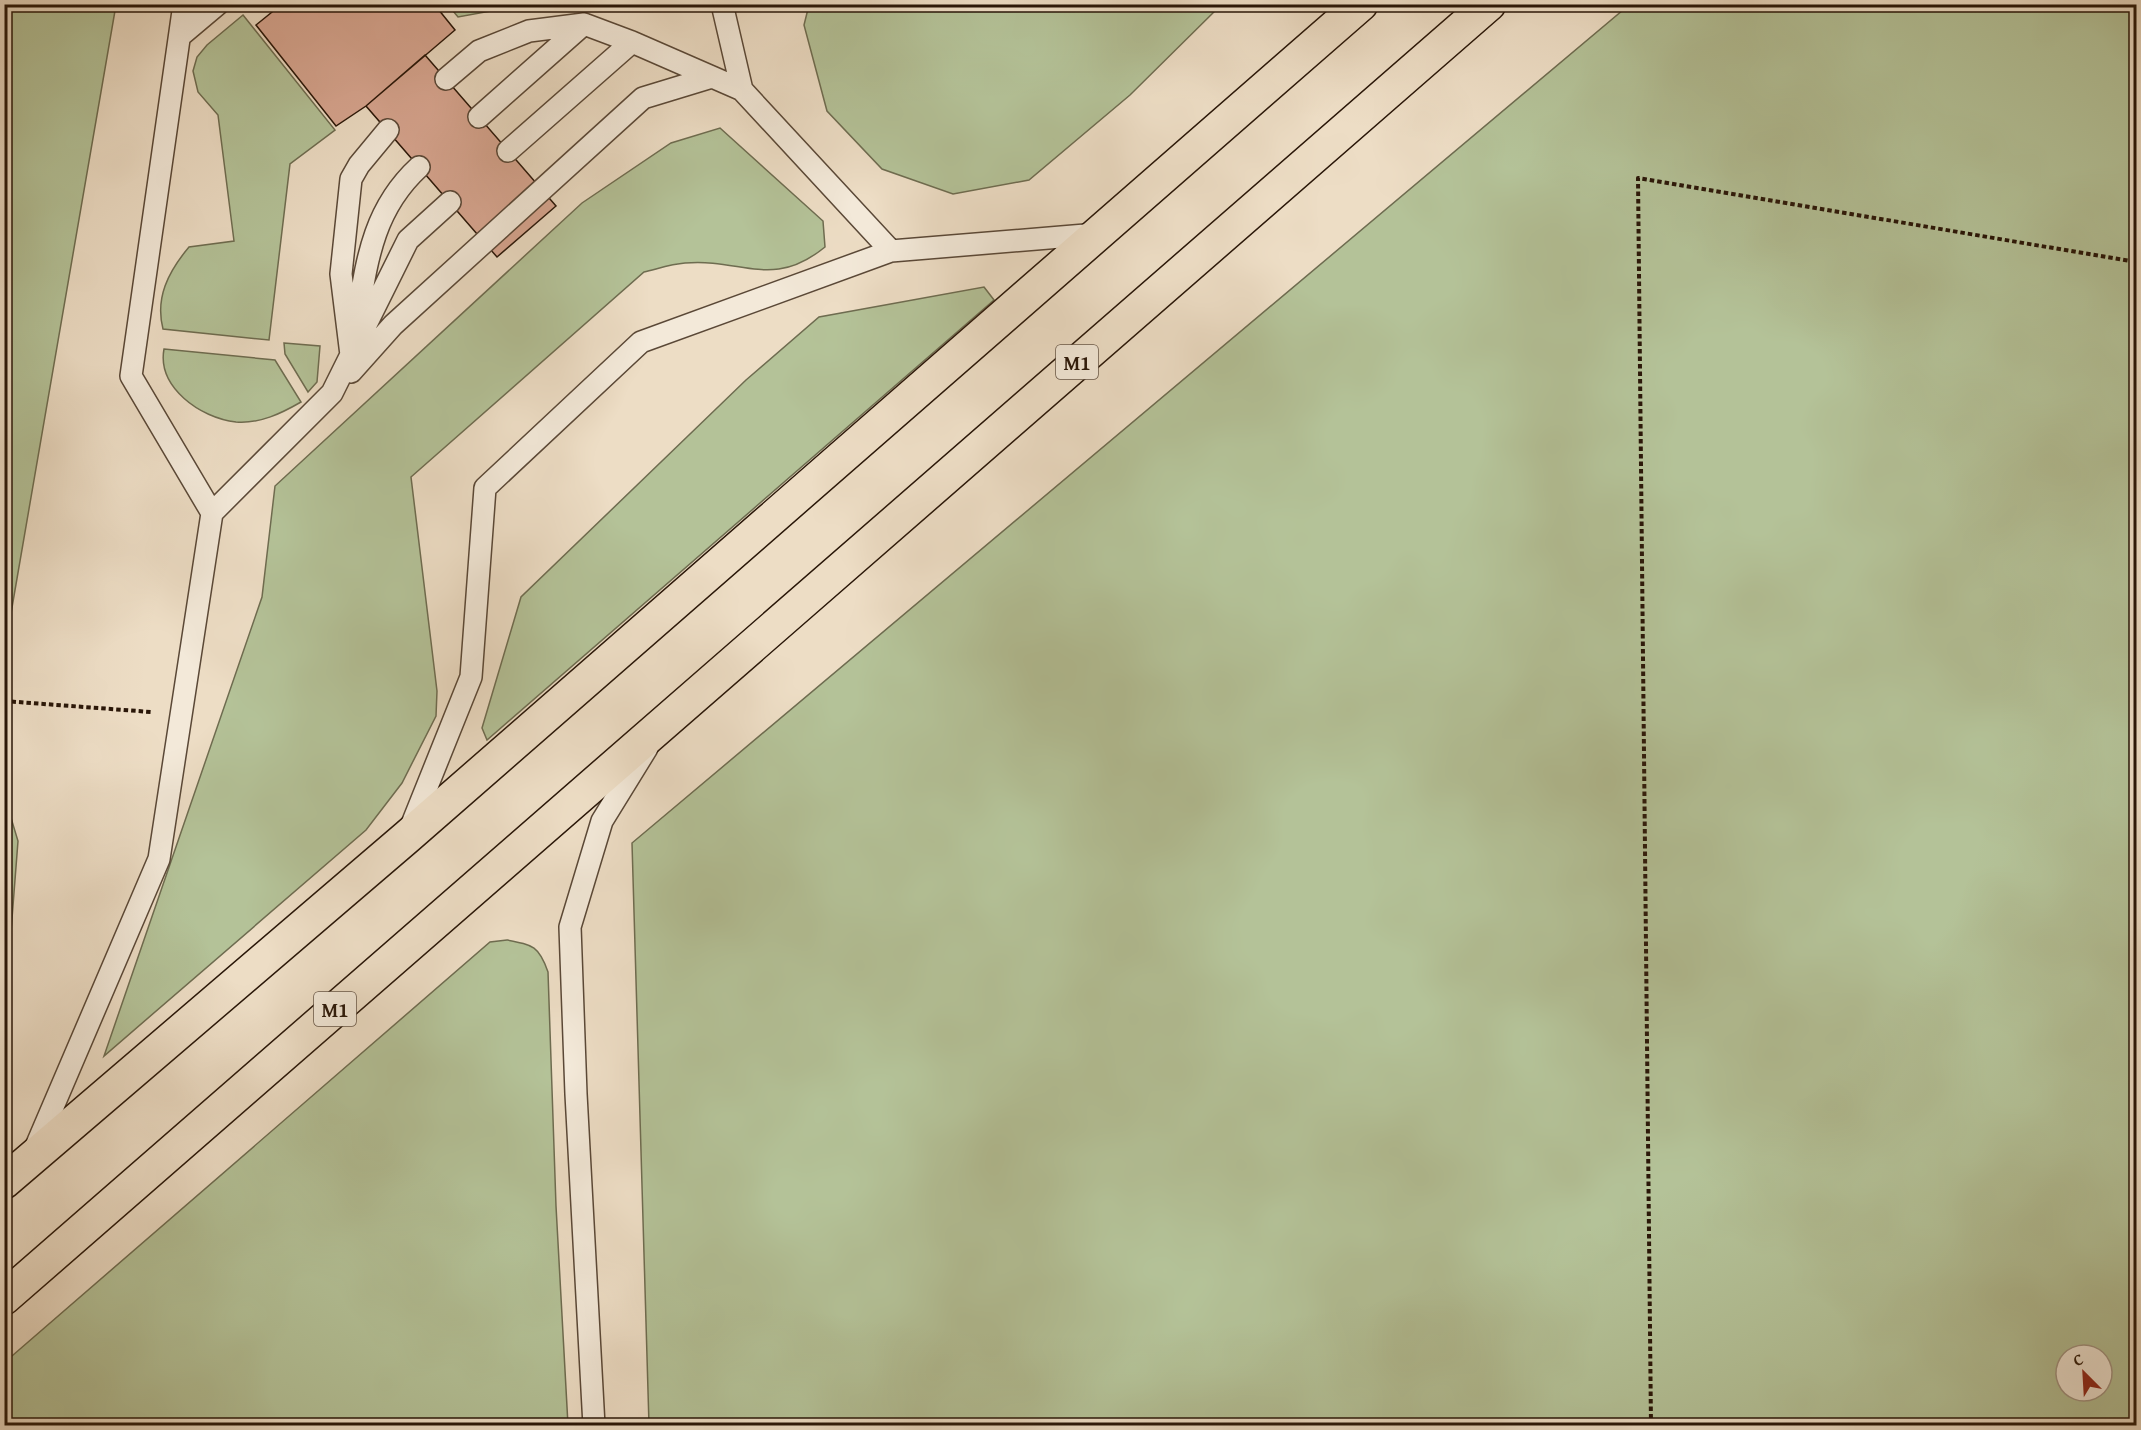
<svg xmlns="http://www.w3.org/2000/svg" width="2141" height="1430" viewBox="0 0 2141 1430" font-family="'Gentium Book Plus',serif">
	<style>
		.green { fill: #b4c298; stroke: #6e6c50; stroke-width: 1.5; fill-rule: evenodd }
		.building { fill: #d8a691; stroke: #291608; stroke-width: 1.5 }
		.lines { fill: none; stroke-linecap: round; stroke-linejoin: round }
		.lane-casing { stroke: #5a4837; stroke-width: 24 }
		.highway-casing { stroke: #291608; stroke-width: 36 }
		.path { stroke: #291608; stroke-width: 4; stroke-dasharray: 4.5 3; stroke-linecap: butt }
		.lane { stroke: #f3e9d9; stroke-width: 21 }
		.highway { stroke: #edddc5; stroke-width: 33 }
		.labels { text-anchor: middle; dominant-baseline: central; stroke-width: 6; stroke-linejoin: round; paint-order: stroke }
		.shield { fill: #f3e9d9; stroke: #665547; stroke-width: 1.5 }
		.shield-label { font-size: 20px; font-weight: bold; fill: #291608 }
	</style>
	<rect width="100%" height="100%" fill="#edddc5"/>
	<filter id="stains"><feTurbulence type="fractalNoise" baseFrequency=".00333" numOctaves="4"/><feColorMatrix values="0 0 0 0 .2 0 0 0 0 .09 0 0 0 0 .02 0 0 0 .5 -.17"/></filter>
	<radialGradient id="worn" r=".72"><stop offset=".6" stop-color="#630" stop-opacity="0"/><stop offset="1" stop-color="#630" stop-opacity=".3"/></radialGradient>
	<path class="green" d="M5,4L116,5L5,648L4,5Z
		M448,5H524L458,17Z
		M809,5V4L1221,5L1130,95L1029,180L953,194L882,169L827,111L804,25Z
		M1629,5H2136V1425H649L632,843ZM2066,1355H2102V1391H2066Z
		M243,15L335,130L290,164L269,340L163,329C155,298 168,272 189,247L234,241L218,115L198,92L193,71L197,57L207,45Z
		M720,128L823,221L825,247C772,290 743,258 685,263C671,264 657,269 644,272L411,477L437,691L436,716L402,783L366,830L104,1056L262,597L275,486L582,203L671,143Z
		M984,287L994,300L487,740L482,728L521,597L746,380L819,317Z
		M284,343L320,346L317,382L308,392L285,354Z
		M164,349L275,360L301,402C282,413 260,424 236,422C200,418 157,387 164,349Z
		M5,798L18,841L5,1009Z
		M507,940C533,945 539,946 548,972L556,1206L568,1425H5V1362L490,942Z"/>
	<path class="building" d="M282,4H434L455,30L366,106L336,126L256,25Z
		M425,55L556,206L497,257L366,106Z"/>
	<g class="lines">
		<g class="lane-casing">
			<path id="lane" d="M184,4L131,376L212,513
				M722,4L742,90
				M180,36L218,4
				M446,79L479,51L529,31L584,24L632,42
				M479,117L584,24
				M508,151L632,42L742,90L891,251
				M355,333C366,270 369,213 419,167
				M351,355L341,274L351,179L359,165L388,130
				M351,372L393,325L643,98L712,77
				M410,829L471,677L485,488L641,342L891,251L1097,234
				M34,1151L159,859L212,513L332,393L408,240L450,202
				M594,1426L576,1094L570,927L602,821L647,748"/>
		</g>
		<g class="highway-casing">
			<path id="highway" d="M4,1182L407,837L1361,4
				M4,1298L1489,4"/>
		</g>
		<path class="path" d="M4,701L151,712
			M1651,1426L1638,178L2136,262"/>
		<use href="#lane" class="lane"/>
		<use href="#highway" class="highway"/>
	</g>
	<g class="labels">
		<g class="shield">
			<rect x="1056" y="345" width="42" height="34" rx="4.5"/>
			<rect x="314" y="992" width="42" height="34" rx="4.5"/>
		</g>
		<g class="shield-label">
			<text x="1077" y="362">М1</text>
			<text x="335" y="1009">М1</text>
		</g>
	</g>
	<rect width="2141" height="1430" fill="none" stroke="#edddc5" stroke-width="24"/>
	<rect x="6" y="6" width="2129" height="1418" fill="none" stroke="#291608" stroke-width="3"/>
	<rect x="12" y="12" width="2117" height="1406" fill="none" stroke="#291608" stroke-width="1.5"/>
	<g transform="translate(2084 1373) rotate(336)"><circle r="28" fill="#f3e9d9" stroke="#a29585" stroke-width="1.5"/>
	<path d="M0-4.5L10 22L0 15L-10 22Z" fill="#8f2418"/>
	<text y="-9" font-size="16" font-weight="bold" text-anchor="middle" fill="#291608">С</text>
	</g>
	<rect width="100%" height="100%" filter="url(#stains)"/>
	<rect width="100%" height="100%" fill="url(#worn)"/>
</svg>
